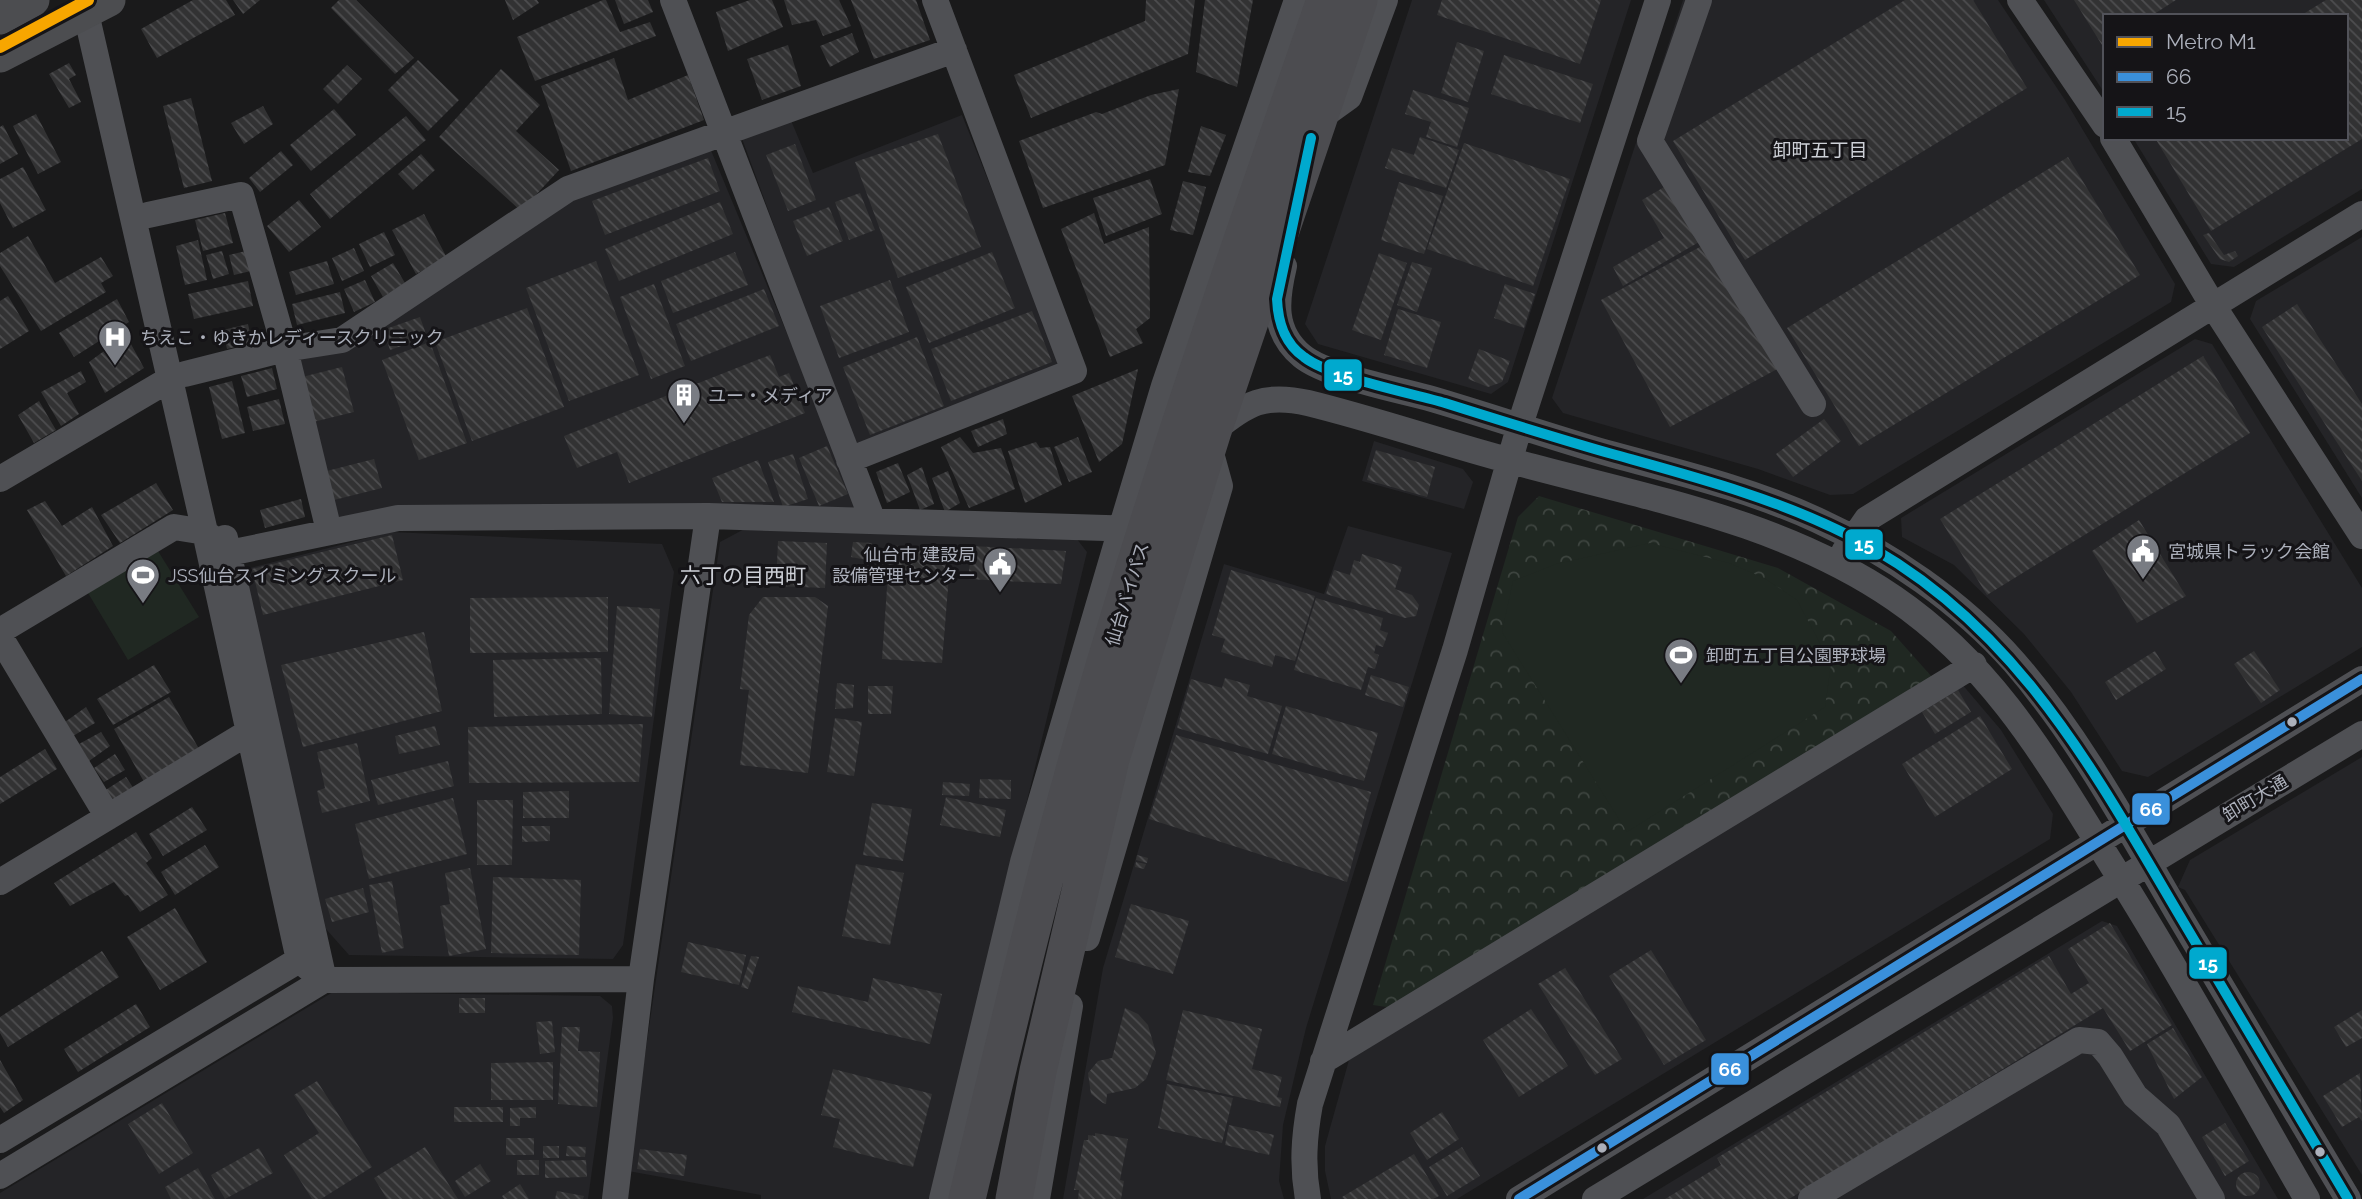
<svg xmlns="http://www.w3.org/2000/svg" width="2362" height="1199" viewBox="0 0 2362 1199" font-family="Raleway,'Noto Sans JP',sans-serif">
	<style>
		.built { fill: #242427 }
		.forest { fill: url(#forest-crowns) }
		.pitch { fill: #202822 }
		.building { fill: url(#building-back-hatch) }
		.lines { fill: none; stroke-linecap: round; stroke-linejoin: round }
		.minor { stroke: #4f5054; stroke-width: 26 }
		.major { stroke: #4c4d50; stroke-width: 33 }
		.highway { stroke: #4c4c50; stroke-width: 37 }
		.bus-1-casing { stroke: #151417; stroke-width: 16 }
		.bus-2-casing { stroke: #151417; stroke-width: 16 }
		.bus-1 { stroke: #3a90db; stroke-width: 10 }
		.bus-2 { stroke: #00a9ce; stroke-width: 10 }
		.metro-1-casing { stroke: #151417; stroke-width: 18 }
		.metro-1 { stroke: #f7a600; stroke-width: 12 }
		.bus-dot { fill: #acb0bb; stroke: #151417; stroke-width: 2.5 }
		.labels { text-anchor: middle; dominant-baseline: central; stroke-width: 6; stroke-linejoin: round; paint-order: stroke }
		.poi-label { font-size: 18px; fill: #acb0bb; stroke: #151417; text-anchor: start }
		.street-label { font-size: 18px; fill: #acb0bb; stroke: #151417 }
		.neighbourhood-label { font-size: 19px; fill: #cdd0d7; stroke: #151417 }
		.quarter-label { font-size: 21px; fill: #cdd0d7; stroke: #151417 }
		.line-badge { stroke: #151417; stroke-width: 2.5 }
		.badge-label { font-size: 19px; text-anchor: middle; font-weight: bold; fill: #fff }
	</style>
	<defs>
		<pattern id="forest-crowns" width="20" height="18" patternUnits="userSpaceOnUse" patternTransform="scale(1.75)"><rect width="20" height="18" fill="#202822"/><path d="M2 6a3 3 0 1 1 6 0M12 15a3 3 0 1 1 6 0" fill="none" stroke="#3e4540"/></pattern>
		<pattern id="building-back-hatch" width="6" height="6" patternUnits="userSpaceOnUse" patternTransform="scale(1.75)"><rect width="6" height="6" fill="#323233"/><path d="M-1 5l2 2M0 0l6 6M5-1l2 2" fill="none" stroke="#4d4d4f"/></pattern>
	</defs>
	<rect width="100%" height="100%" fill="#1a1a1b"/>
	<path class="built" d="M1412,0H1631L1508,382L1491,394L1318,344L1305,324Z
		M1683,0H1998L2065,100L2175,284L2171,302L1853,494L1830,495L1758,469L1563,413L1552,398Z
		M2044,0H2362V189L2234,267L2211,264L2133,138H2346V16H2105V94Z
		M962,115L1060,360L1057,371L855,446L741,136L790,118L813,173Z
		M710,148L860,509L329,517L290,359L344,345L506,246L579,196Z
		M2362,237V498L2250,319L2256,301Z
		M2195,339L2212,344L2362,588V647L2148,777L2122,771L2071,692L2024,634L1954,565L1902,537L1901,518Z
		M1374,441L1463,469L1473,482L1464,509L1362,481Z
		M750,526L1076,538L1087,552L931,1199H761V1195L628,1171L720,542Z
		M1348,526L1452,553L1306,1028L1283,1125L1279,1181L1284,1199H1063L1103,968L1224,564L1324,594Z
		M391,532L662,544L674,572L623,945L613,959L349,955L326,929L248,597L250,568Z
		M1961,683L2001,730L2053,814L2050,839L1457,1199H1331L1325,1171V1146L1349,1060Z
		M2362,757V1175L2185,890L2178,887L2190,860Z
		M2102,921L2117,926L2278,1199H1643Z
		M333,992L600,996L612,1006L613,1018L588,1199H0V1193Z"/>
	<path class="forest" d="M1539,496L1778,568L1891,631L1932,677L1393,1008L1373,1005L1518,517Z"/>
	<path class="pitch" d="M1650,543L1729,563L1764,578L1797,600L1831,664L1825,707L1627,832L1502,632L1513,581L1556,564Z
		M158,551L199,617L128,660L88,593Z"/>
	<path class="building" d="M193,0H226L235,15L157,58L141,29Z
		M233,0H260L243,14Z
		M339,0H356L414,58L395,74L331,8Z
		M505,0H537L539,3L513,20Z
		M603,0H606L620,32L650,22L656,36L535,81L517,37Z
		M615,0H648L653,12L624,24Z
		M750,0H772L783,27L728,51L716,12Z
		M784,0H839L851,26L823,36L816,20L792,25Z
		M851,0H916L930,40L874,59Z
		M1146,0H1195L1188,54L1031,118L1014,75L1145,21Z
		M1205,0H1253L1237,87L1196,72Z
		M1442,0H1601L1580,64L1437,15Z
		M1905,0H1973L2027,88L1745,260L1673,141Z
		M2074,0H2176L2151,16H2105V44L2102,45Z
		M2326,0H2362V139L2211,231L2155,138H2346V16H2300Z
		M852,33L859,52L830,67L820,46Z
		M1457,42L1484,51L1468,102L1441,93Z
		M788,45L801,86L762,100L747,59Z
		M1504,55L1593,84L1580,123L1491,94Z
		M614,58L628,100L688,75L704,120L571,171L541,86Z
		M418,60L459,100L428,131L388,90Z
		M69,63L76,75L69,79L81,102L69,108L49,74Z
		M347,65L362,79L338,104L323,89Z
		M501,69L540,105L516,131L559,170L521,211L439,137Z
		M1179,89L1165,165L1043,208L1019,141L1096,112L1102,114L1151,95Z
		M1413,90L1469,108L1457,147L1426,137L1431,122L1405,114Z
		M191,98L212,181L184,188L163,106Z
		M263,106L273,124L244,144L231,123Z
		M334,109L356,135L311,171L290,145Z
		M36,114L61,162L38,174L13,126Z
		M406,116L426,140L330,219L310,194Z
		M3,125L18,154L0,164V127Z
		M1201,126L1226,135L1210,176L1188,172Z
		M938,134L981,247L898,278L855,162Z
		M1420,137L1459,150L1446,188L1385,168L1392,148L1414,155Z
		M1464,143L1570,179L1533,286L1427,249Z
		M795,144L816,200L788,211L766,155Z
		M281,151L293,165L260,192L249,178Z
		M421,154L435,170L413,190L398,174Z
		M2068,157L2140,275L1859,446L1787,328Z
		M708,158L720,191L605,235L592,201Z
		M23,167L46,210L13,228L0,203V179Z
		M1150,179L1162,214L1106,236L1093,198Z
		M1183,181L1206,187L1193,235L1170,230Z
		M1399,182L1443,196L1424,254L1381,240Z
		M1666,186L1699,242L1623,286L1613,267L1664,238L1642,200Z
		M860,193L875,230L849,240L835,202Z
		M299,200L321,227L289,252L267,226Z
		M720,202L733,234L619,281L605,249Z
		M829,207L843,241L807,256L793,221Z
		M225,213L233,243L203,251L195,220Z
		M1094,213L1104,244L1149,227L1150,318L1136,329L1143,343L1110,357L1061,229Z
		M424,214L447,258L416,274L392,230Z
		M384,232L395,255L370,267L359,244Z
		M2209,233L2224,255L2235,251L2238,256L2229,262L2220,259L2203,235Z
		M28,236L55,283L101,257L113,276L101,283L106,292L41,331L0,266V253Z
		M198,240L207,280L185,285L176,246Z
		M1713,240L1781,367L1670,427L1601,300Z
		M354,248L364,271L342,281L332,258Z
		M222,251L229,274L213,279L206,255Z
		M246,251L251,271L234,275L229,255Z
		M735,252L748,285L673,313L661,281Z
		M992,252L1015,308L929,343L906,287Z
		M1379,253L1407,263L1381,340L1352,330Z
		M327,261L334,284L296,295L289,272Z
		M596,261L639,375L569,401L526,288Z
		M1412,262L1432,268L1417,312L1397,305Z
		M393,263L405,283L383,297L371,276Z
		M365,280L375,302L354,312L344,289Z
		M890,280L909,332L839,358L820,306Z
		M248,281L253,306L194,319L188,294Z
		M654,284L685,366L651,379L620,297Z
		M1505,284L1535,294L1524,328L1494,318Z
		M764,289L779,326L691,361L676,324Z
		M340,292L345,313L297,325L292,304Z
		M8,296L29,331L0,349V301Z
		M117,299L129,322L74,357L59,333Z
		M2297,304L2362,404V481L2262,327Z
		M527,308L564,407L472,441L435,342Z
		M1398,309L1441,322L1427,368L1384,355Z
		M1032,311L1052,362L951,401L931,349Z
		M420,317L427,337L390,350L383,330Z
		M248,324L252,343L227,349L223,330Z
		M126,335L144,368L105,393L89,362Z
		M917,337L944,406L870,435L843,367Z
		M430,342L467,443L419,460L382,360Z
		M1479,349L1510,361L1502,382L1488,387L1468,379Z
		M770,355L779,377L789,373L805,413L629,483L617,452L577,468L564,436Z
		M2203,356L2250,433L1987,595L1940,519Z
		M342,367L354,412L309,423L298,378Z
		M272,368L277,389L247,397L241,376Z
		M1138,369L1122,444L1099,462L1072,396Z
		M81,371L86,382L67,393L79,414L61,426L41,392Z
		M232,381L245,433L222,439L209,387Z
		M279,399L285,424L253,431L247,407Z
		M39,401L56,430L34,443L18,415Z
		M1003,419L1007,434L978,447L971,431Z
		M1824,419L1841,441L1793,477L1776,454Z
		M960,437L973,453L1001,448L1015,489L969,508L941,447Z
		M1078,437L1092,472L1069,482L1054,447Z
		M1036,442L1040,448L1050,447L1062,485L1025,503L1008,451Z
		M827,446L848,494L819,506L799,458Z
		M1376,450L1435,467L1427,497L1367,480Z
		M793,454L808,499L783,507L768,462Z
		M374,459L382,488L330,501L323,472Z
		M758,460L774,502H722L712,478Z
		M898,463L910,492L887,503L876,472Z
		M922,467L934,504L920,510L907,475Z
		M948,471L960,503L945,512L932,478Z
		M156,483L173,510L120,543L101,515Z
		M301,499L305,517L265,528L260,510Z
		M45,501L62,526L92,507L113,546L66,576L27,510Z
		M2139,520L2186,596L2137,623L2092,551Z
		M392,535L403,580L263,615L252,569Z
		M778,541L827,543L825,588L776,586Z
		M853,542L872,543V561L851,557Z
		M890,545L951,550L942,663L882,659Z
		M972,546L1066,551L1061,584L968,579Z
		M1362,554L1402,567L1395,589L1412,595L1419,605L1416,616L1405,618L1326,594L1334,570L1350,575L1354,560L1360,562Z
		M1231,570L1315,596L1295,661L1275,655L1272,667L1221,652L1225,639L1212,635Z
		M608,597V652L470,653V598Z
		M763,597H815L828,606L808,773L740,765L749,690L740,689L749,615Z
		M1316,598L1383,618L1380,630L1388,633L1383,647L1376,645L1374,653L1379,655L1375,669L1368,667L1361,690L1294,670Z
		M617,606L660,609L652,717L609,714Z
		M424,632L442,711L303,747L281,665Z
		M2155,651L2166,669L2116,700L2105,682Z
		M2254,651L2280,690L2261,703L2234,664Z
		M601,658L602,714L494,717L493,660Z
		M154,665L171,692L113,725L97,699Z
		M1371,675L1409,687L1403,707L1365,695Z
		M1225,678L1250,685L1247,696L1282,706L1268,754L1177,728L1191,679L1222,688Z
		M837,683L854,685L853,708L835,709Z
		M868,686H893L891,714H868Z
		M1958,690L1971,712L1935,734L1922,712Z
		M169,697L202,754L147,787L114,729Z
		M1286,706L1378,733L1364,781L1272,754Z
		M86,707L95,723L73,736L65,722Z
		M1980,716L2012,769L1935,817L1902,764Z
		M835,718L862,722L854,776L827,772Z
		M643,724L639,782L469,783L468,727Z
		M435,726L440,745L399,754L395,736Z
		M101,732L110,746L89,761L79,744Z
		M1176,735L1371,792L1347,882L1149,819Z
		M357,743L370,801L322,813L317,791L325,788L317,752Z
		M45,749L57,769L0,804V777Z
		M115,754L125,770L104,782L94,768Z
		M448,761L454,786L378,805L371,780Z
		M126,777L134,789L113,803L104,791Z
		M980,779L1011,780V799L979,798Z
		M943,782L970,784L969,796L942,795Z
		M569,791V818H523V792Z
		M946,797L1006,810L1000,837L940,825Z
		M453,798L467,854L369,879L355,824Z
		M477,800H513L512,865H477Z
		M872,803L912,809L903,861L863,855Z
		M192,807L207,830L163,856L149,834Z
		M522,826H550V841L522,842Z
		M136,832L152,858L146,863L168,895L140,912L128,895L125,896L114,882L70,906L54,883Z
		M205,845L219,867L175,895L161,872Z
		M1137,855L1148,858L1147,863L1136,860Z
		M1136,862L1146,864L1144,869L1135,867Z
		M856,864L904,873L890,945L842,936Z
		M470,868L486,949L449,956L440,906L450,904L445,873Z
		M493,877L581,880L579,955L491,953Z
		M392,881L404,948L382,953L369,885Z
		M363,888L369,912L332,922L325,899Z
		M1131,904L1189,921L1173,974L1115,957Z
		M175,908L207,962L160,990L127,937Z
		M2110,923L2172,1025L2130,1051L2103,1008L1789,1199H1665L1721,1165L1717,1158L2049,956L2071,994L2089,983L2068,949Z
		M688,942L746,955L739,985L681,972Z
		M1651,950L1706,1040L1664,1065L1609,976Z
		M102,951L119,977L8,1047L0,1033V1017Z
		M751,956L759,957L748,989L741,987Z
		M1565,968L1622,1059L1595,1075L1538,984Z
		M873,978L942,994L930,1044L792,1012L798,986L868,1002Z
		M459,998H485V1013H459Z
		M136,1004L150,1027L78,1072L64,1049Z
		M1125,1008L1138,1014L1148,1025L1156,1053L1146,1079L1135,1088L1107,1094L1106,1104L1103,1103L1091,1094L1088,1073L1098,1061L1112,1058Z
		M1531,1009L1568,1066L1519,1097L1483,1040Z
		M1183,1010L1262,1029L1252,1069L1282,1077L1277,1097L1282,1098L1280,1107L1166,1080Z
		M2362,1010V1038L2346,1047L2334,1027Z
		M552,1021L555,1052L540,1054L536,1022Z
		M562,1027H580L578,1051L600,1052L597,1107L558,1104Z
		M2173,1028L2202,1077L2174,1099L2147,1044Z
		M0,1060L23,1100L4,1113L0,1107Z
		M553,1062V1100H491V1063Z
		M833,1069L932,1094L913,1167L833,1147L840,1119L821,1115Z
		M2360,1073L2362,1121L2359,1117L2342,1127L2323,1096Z
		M317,1081L372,1167L321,1199H312L284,1155L319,1133L294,1095Z
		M1167,1084L1233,1098L1222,1143L1158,1128Z
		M162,1103L193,1153L159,1174L128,1124Z
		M454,1107H503V1122H454Z
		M536,1107V1118H520V1126H510V1108Z
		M1442,1112L1459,1139L1427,1160L1410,1133Z
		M2225,1123L2249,1161L2225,1176L2202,1137Z
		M1229,1125L1274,1135L1269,1155L1225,1145Z
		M1095,1133L1128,1139L1120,1180L1124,1181L1121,1199H1078L1079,1190H1074L1084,1140H1088V1135L1095,1136Z
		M506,1138H534V1155H506Z
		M543,1146H559V1158H543Z
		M567,1146L586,1147L585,1157L566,1156Z
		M425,1147L458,1199H387L374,1178Z
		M1462,1147L1480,1176L1447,1196L1429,1167Z
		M259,1148L273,1173L225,1199L211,1175Z
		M640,1149L687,1155L684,1176L637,1169Z
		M1414,1154L1439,1196L1433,1199H1344L1342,1197Z
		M517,1160H539V1175H517Z
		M586,1160L587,1177L545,1178V1161Z
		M480,1164L491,1181L465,1197L455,1181Z
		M198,1168L215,1199H171L165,1187Z
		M2236 1184a12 12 0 1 1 24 0a12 12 0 1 1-24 0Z
		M520,1184L529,1199H504L502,1196Z
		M557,1191L584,1196L583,1199H555Z"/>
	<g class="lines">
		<path class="minor" d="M83,0L205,532L299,960L324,980
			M673,0L873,521
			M1699,0L1650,141L1813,404
			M2020,0L2105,125
			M1317,120L1349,97L1385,0
			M2113,138L2212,304L2362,536
			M148,215L241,195L285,349L329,531
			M1284,266C1276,300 1272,331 1302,356C1326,376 1400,390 1432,399C1490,416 1548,436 1607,453C1677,472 1750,489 1817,520C1889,553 1961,602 2014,662C2080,738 2129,830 2180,917C2236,1011 2292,1105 2348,1199
			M185,374L285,349L342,340L568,189L954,50
			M1213,431C1247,403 1264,393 1308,403C1377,420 1443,443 1511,461C1642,497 1780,520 1894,598C2001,671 2055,775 2122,881C2187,985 2246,1093 2307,1199
			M849,460L1074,371L935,0
			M0,479L170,379
			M225,538L324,980
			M1844,552L1867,519L2362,214
			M0,631L174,527L205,532L229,553L398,518L708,516L1138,529
			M0,637L108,817
			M0,882L249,732
			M1087,938L1220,486L1209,446
			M1323,1061L1974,665
			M0,1140L299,960
			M0,1176L324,980L641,979
			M615,1199L641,979L708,516
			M942,1199L1023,862L1121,529L1164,386L1297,0
			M1037,1199L1070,1006
			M1308,1199C1302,1166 1304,1137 1310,1104L1455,650L1519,428L1658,0
			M1519,1199L2362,679
			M1595,1199L2362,734
			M1811,1199L2079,1040L2098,1042L2110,1056L2135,1096L2168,1125L2212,1199"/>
		<path class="major" d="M0,18L33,0
			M0,56L109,0"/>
		<path class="highway" d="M967,1199C1002,1052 1036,905 1077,760C1149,503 1238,251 1325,0
			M1014,1199L1038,1071L1111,759L1213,431L1359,0"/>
		<g class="bus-1-casing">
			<path id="bus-1" d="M1519,1199L2362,679"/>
		</g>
		<g class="bus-2-casing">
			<path id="bus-2" d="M1311,138L1277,299C1278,322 1284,343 1304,357C1329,377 1411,393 1445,403C1502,421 1559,439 1616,455C1695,477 1775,498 1848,535C2014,618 2094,771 2184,923C2239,1015 2293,1107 2348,1199"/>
		</g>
		<use href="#bus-1" class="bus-1"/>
		<use href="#bus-2" class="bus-2"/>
		<g class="metro-1-casing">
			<path id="metro-1" d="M0,47L88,0"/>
		</g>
		<use href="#metro-1" class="metro-1"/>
	</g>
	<defs>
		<g id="hospital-pin" transform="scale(1.75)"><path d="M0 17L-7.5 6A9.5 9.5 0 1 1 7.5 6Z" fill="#797c83" stroke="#151417"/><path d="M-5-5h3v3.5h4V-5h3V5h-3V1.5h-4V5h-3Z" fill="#fff"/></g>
		<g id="building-pin" transform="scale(1.75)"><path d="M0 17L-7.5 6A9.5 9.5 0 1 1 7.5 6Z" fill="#797c83" stroke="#151417"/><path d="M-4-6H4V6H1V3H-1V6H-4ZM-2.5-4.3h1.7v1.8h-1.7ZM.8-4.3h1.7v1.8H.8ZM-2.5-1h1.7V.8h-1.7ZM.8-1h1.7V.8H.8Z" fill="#fff"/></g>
		<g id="civic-pin" transform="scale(1.75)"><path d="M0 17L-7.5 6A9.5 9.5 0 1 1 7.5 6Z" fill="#797c83" stroke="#151417"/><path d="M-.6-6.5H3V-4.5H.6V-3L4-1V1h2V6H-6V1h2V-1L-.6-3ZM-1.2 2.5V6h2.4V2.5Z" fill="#fff"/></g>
		<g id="stadium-pin" transform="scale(1.75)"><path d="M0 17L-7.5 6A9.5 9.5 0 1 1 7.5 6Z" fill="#797c83" stroke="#151417"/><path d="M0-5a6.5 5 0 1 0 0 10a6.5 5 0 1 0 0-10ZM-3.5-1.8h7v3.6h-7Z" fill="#fff"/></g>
	</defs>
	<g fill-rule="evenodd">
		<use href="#hospital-pin" x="115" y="337"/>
		<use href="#building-pin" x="684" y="395"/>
		<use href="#civic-pin" x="2143" y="551"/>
		<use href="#civic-pin" x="1000" y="564"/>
		<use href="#stadium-pin" x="143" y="575"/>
		<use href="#stadium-pin" x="1681" y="655"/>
	</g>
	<g class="bus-dot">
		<circle cx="2292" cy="722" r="6"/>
		<circle cx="1602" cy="1148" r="6"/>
		<circle cx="2320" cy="1152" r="6"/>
	</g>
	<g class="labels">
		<g class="poi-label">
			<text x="140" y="337">ちえこ・ゆきかレディースクリニック</text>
			<text x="708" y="395">ユー・メディア</text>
			<text x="2168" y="551">宮城県トラック会館</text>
			<text x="976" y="554" text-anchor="end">仙台市 建設局<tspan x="976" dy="21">設備管理センター</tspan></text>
			<text x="168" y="575">JSS仙台スイミングスクール</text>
			<text x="1706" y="655">卸町五丁目公園野球場</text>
		</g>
		<g class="street-label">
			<text transform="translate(1127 594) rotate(-73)">仙台バイパス</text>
			<text transform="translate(2255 798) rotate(-31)">卸町大通</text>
		</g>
		<g class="neighbourhood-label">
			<text x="1820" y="150">卸町五丁目</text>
		</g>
		<g class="quarter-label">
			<text x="743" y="575">六丁の目西町</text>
		</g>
	</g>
	<g class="line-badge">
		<rect x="1323" y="358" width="40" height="34" rx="7" fill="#00a9ce"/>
		<rect x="1844" y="528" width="40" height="33" rx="7" fill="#00a9ce"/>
		<rect x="2131" y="792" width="40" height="34" rx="7" fill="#3a90db"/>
		<rect x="2188" y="946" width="40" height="34" rx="7" fill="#00a9ce"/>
		<rect x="1710" y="1052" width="40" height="34" rx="7" fill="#3a90db"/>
	</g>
	<g class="badge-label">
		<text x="1343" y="382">15</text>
		<text x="1864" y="551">15</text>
		<text x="2151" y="816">66</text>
		<text x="2208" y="970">15</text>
		<text x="1730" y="1076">66</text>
	</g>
	<rect x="2103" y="14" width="245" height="126" fill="#151417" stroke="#515259" stroke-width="2"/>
	<rect x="2117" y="37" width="35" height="10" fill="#f7a600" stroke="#515259" stroke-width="2"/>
	<text x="2166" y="49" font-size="21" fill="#acb0bb">Metro M1</text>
	<rect x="2117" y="72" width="35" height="10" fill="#3a90db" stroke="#515259" stroke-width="2"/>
	<text x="2166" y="84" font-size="21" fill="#acb0bb">66</text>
	<rect x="2117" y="107" width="35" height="10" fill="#00a9ce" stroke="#515259" stroke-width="2"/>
	<text x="2166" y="119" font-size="21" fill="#acb0bb">15</text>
</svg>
